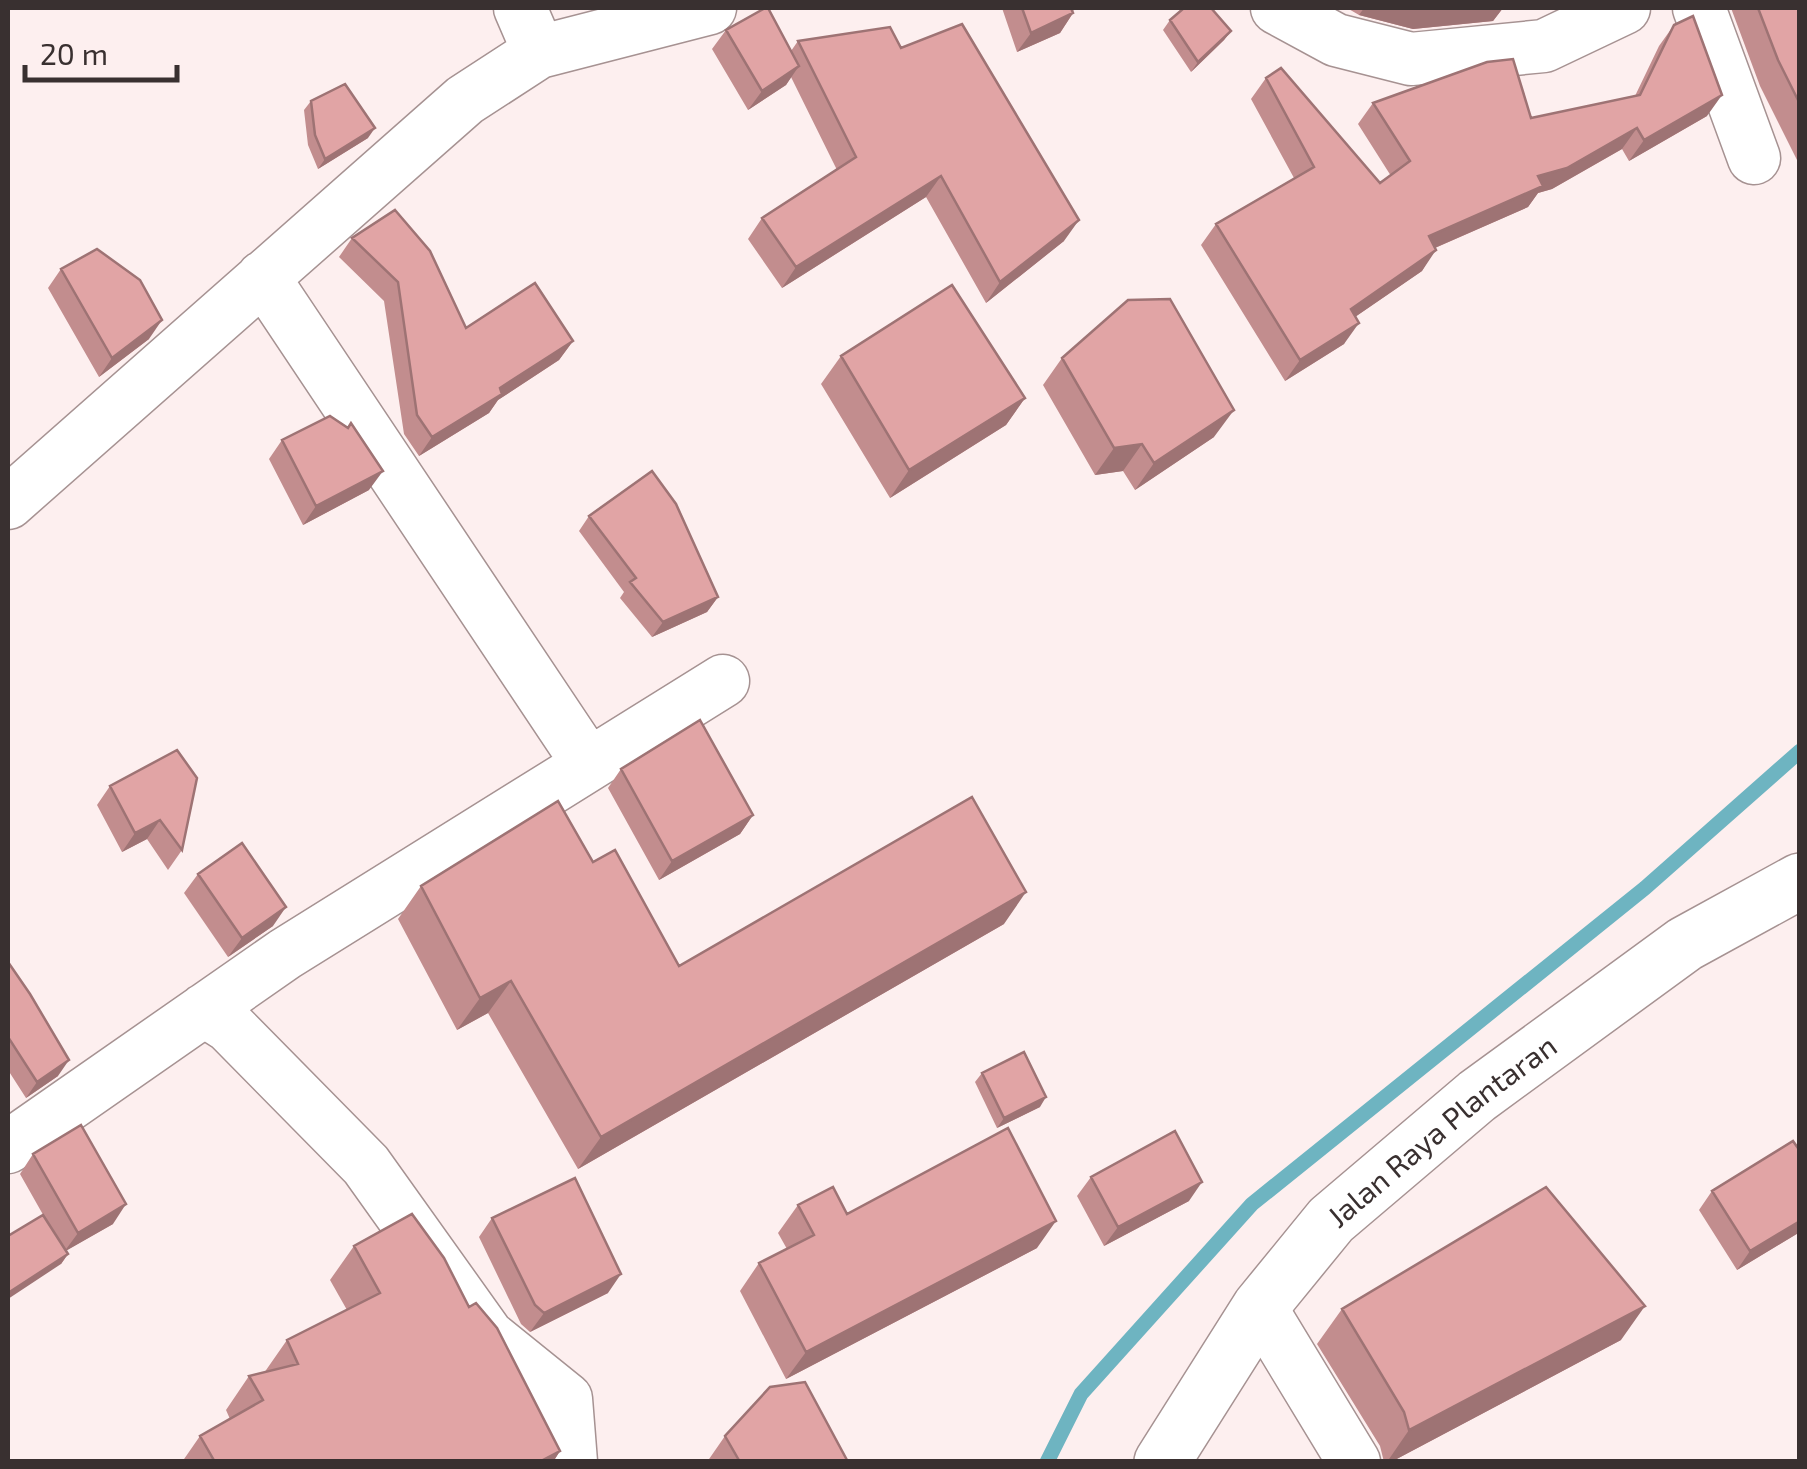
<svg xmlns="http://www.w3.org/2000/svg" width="1807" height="1469" viewBox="0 0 1807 1469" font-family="'Exo 2',sans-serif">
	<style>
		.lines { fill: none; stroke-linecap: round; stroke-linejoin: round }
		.stream { stroke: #6eb4c1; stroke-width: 15 }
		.street-casing { stroke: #a69292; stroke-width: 55 }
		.secondary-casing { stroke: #a69292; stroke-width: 58 }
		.street { stroke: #fff; stroke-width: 52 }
		.secondary { stroke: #fff; stroke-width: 55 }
		.wall { fill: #c28d8e }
		.shaded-wall { fill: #9e7374 }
		.building { fill: #e1a4a5; stroke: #9e7374; stroke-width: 2.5 }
		.labels { text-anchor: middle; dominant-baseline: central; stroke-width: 9; stroke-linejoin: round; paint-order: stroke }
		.street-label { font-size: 30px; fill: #393030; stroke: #fdefef }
	</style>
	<rect width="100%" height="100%" fill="#fdefef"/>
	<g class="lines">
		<path class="stream" d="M1047,1462L1081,1394L1252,1204L1645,888L1800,751"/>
		<g class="street-casing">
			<path id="street" d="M520,8L539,52
				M1277,8L1336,40L1411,59L1544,46L1624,8
				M1699,8L1754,158
				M263,277L587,762
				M8,503L465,100L539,52L710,8
				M204,1010L229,1026L366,1165L488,1336L566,1399L571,1462
				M8,1147L285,954L723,681
				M1260,1307L1354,1462"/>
		</g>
		<g class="secondary-casing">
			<g id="secondary">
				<path id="s1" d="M1162,1462L1260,1307L1331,1220L1477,1096L1685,944L1800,881"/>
			</g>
		</g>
		<use href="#street" class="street"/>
		<use href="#secondary" class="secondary"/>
	</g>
	<path class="wall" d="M1002,8H1079L1072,11L1073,13L1060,33L1017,52Z
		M1347,8H1503L1493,21L1413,29L1359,15Z
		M1731,8H1800V166L1760,86Z
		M1170,20L1231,31L1224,40L1191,72L1163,30Z
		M1674,25L1707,116L1629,161L1622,149L1552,189L1538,193L1528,207L1435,248L1422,271L1355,317L1344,344L1285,381L1201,245L1216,224L1294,178L1251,99L1266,78L1380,183L1391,176L1358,124L1373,103L1531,118L1635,96L1659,46Z
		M726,30L791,51L798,41L901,48L1064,241L986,303L926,197L782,288L748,239L762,218L837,170L791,77L786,85L748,110L712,49Z
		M311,101L368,138L318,169L308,145L304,110Z
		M352,238L466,328L573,341L559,360L498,400L489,413L419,456L404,434L384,301L339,257Z
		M61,269L149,339L99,377L48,288Z
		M841,356L1025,398L1006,425L890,498L821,384Z
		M1062,358L1214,437L1135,490L1123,471L1095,475L1043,385Z
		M282,440L369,490L303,525L269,459Z
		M589,516L718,597L707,612L652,637L620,598L624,592L579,531Z
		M177,750L182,850L168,870L147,839L122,852L97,805L110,786Z
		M621,769L753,815L740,834L659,880L608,788Z
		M593,862L679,966L1004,924L578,1169L488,1013L457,1030L398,919L421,886Z
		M198,874L273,926L228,957L184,893Z
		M8,962L58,1076L26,1098L8,1070Z
		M982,1073L1040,1107L997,1128L975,1082Z
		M33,1154L113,1224L65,1251L68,1254L61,1264L50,1227L20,1174Z
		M1091,1177L1189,1201L1104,1246L1077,1196Z
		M1712,1191L1800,1232L1737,1270L1699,1210Z
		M798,1205L847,1214L1037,1248L786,1379L740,1291L759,1263L787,1249L778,1233Z
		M492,1218L608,1293L530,1332L521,1324L479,1237Z
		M354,1246L469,1307L560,1451L553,1462H182L200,1436L230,1419L226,1410L249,1376L264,1373L287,1340L347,1310L330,1280Z
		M1342,1309L1621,1340L1391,1462H1384L1380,1446L1317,1344Z
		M725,1436L848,1462H707Z"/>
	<path class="shaded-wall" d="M1364,8H1503L1493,21L1413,29L1359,15Z
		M1073,13L1060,33L1017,52L1031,33Z
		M1231,31L1224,40L1191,72L1198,62Z
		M799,66L786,85L748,110L762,91Z
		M1722,95L1707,116L1629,161L1644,140Z
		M375,128L368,138L318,169L325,159Z
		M1637,128L1622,149L1552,189L1538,193L1528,207L1414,257L1429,236L1538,176Z
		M941,176L926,197L782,288L796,267Z
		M1079,220L1064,241L986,303L1000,282Z
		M1436,250L1422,271L1336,330L1351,309Z
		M162,320L149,339L99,377L112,358Z
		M1359,323L1344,344L1285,381L1300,360Z
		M573,341L559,360L498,400L489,413L419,456L432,437L500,388Z
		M1025,398L1006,425L890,498L909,470Z
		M1234,410L1214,437L1135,490L1154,463Z
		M1142,444L1123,471L1095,475L1114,448Z
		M383,471L369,490L303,525L316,506Z
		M718,597L707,612L652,637L663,622Z
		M753,815L740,834L659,880L672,861Z
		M160,820L147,839L122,852L135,833Z
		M1026,892L1004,924L578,1169L601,1137Z
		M286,907L273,926L228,957L242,938Z
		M511,981L488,1013L457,1030L480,998Z
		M69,1060L58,1076L26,1098L37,1082Z
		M1046,1097L1040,1107L997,1128L1004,1118Z
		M1202,1182L1189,1201L1104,1246L1118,1227Z
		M126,1204L113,1224L64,1252L78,1233Z
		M1056,1221L1037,1248L786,1379L806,1352Z
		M1800,1221V1232L1737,1270L1750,1251Z
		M68,1254L61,1264L8,1299V1293Z
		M621,1274L608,1293L530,1332L544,1313Z
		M1645,1306L1621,1340L1391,1462H1387L1409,1430Z
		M560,1451L553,1462H539Z"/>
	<path class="building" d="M765,8H768L799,66L762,91L726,30Z
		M1022,8H1071L1073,13L1031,33Z
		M1184,8H1211L1231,31L1198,62L1170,20Z
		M1758,8H1800V104L1778,60Z
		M1693,16L1722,95L1644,140L1637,128L1567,168L1538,176L1543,186L1429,236L1436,250L1351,309L1359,323L1300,360L1216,224L1314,167L1266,78L1281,68L1380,183L1410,161L1373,103L1487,62L1513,59L1531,118L1640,95L1674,25Z
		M962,24L1079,220L1000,282L941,176L796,267L762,218L856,157L798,41L890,27L901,48Z
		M345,84L375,128L325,159L315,135L311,101Z
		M395,210L430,251L466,328L535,283L573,341L500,388L502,394L432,437L417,415L398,282L352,238Z
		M97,249L140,280L162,320L112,358L61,269Z
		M952,285L1025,398L909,470L841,356Z
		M1170,299L1234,410L1154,463L1142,444L1114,448L1062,358L1128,300Z
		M330,416L348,428L351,423L383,471L316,506L282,440Z
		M652,471L676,504L718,597L663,622L630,582L636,578L589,516Z
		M700,720L753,815L672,861L621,769Z
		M177,750L197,778L182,850L160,820L135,833L110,786Z
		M972,797L1026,892L601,1137L511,981L480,998L421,886L558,801L593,862L615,850L679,966Z
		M242,843L286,907L242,938L198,874Z
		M8,962L30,994L69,1060L37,1082L8,1037Z
		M1024,1052L1046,1097L1004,1118L982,1073Z
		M81,1125L126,1204L78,1233L33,1154Z
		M1008,1128L1056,1221L806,1352L759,1263L814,1235L798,1205L833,1187L847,1214Z
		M1175,1131L1202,1182L1118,1227L1091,1177Z
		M1793,1141L1800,1151V1221L1750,1251L1712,1191Z
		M575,1178L621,1274L544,1313L535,1305L492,1218Z
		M1546,1187L1645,1306L1409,1430L1404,1412L1342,1309Z
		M412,1214L444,1258L469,1307L476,1303L497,1328L560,1451L539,1462H215L200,1436L263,1400L249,1376L298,1364L287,1340L380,1293L354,1246Z
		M43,1215L68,1254L8,1293V1236Z
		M805,1382L848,1462H740L725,1436L770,1387Z"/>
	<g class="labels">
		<g class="street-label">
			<text stroke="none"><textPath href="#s1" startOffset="438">Jalan Raya Plantaran</textPath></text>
		</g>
	</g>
	<rect width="1807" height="1469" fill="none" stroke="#393030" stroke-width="20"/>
	<path d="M25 65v15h152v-15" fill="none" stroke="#393030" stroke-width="5"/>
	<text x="40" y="65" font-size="30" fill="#393030" stroke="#fdefef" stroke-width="8" paint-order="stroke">20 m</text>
</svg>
